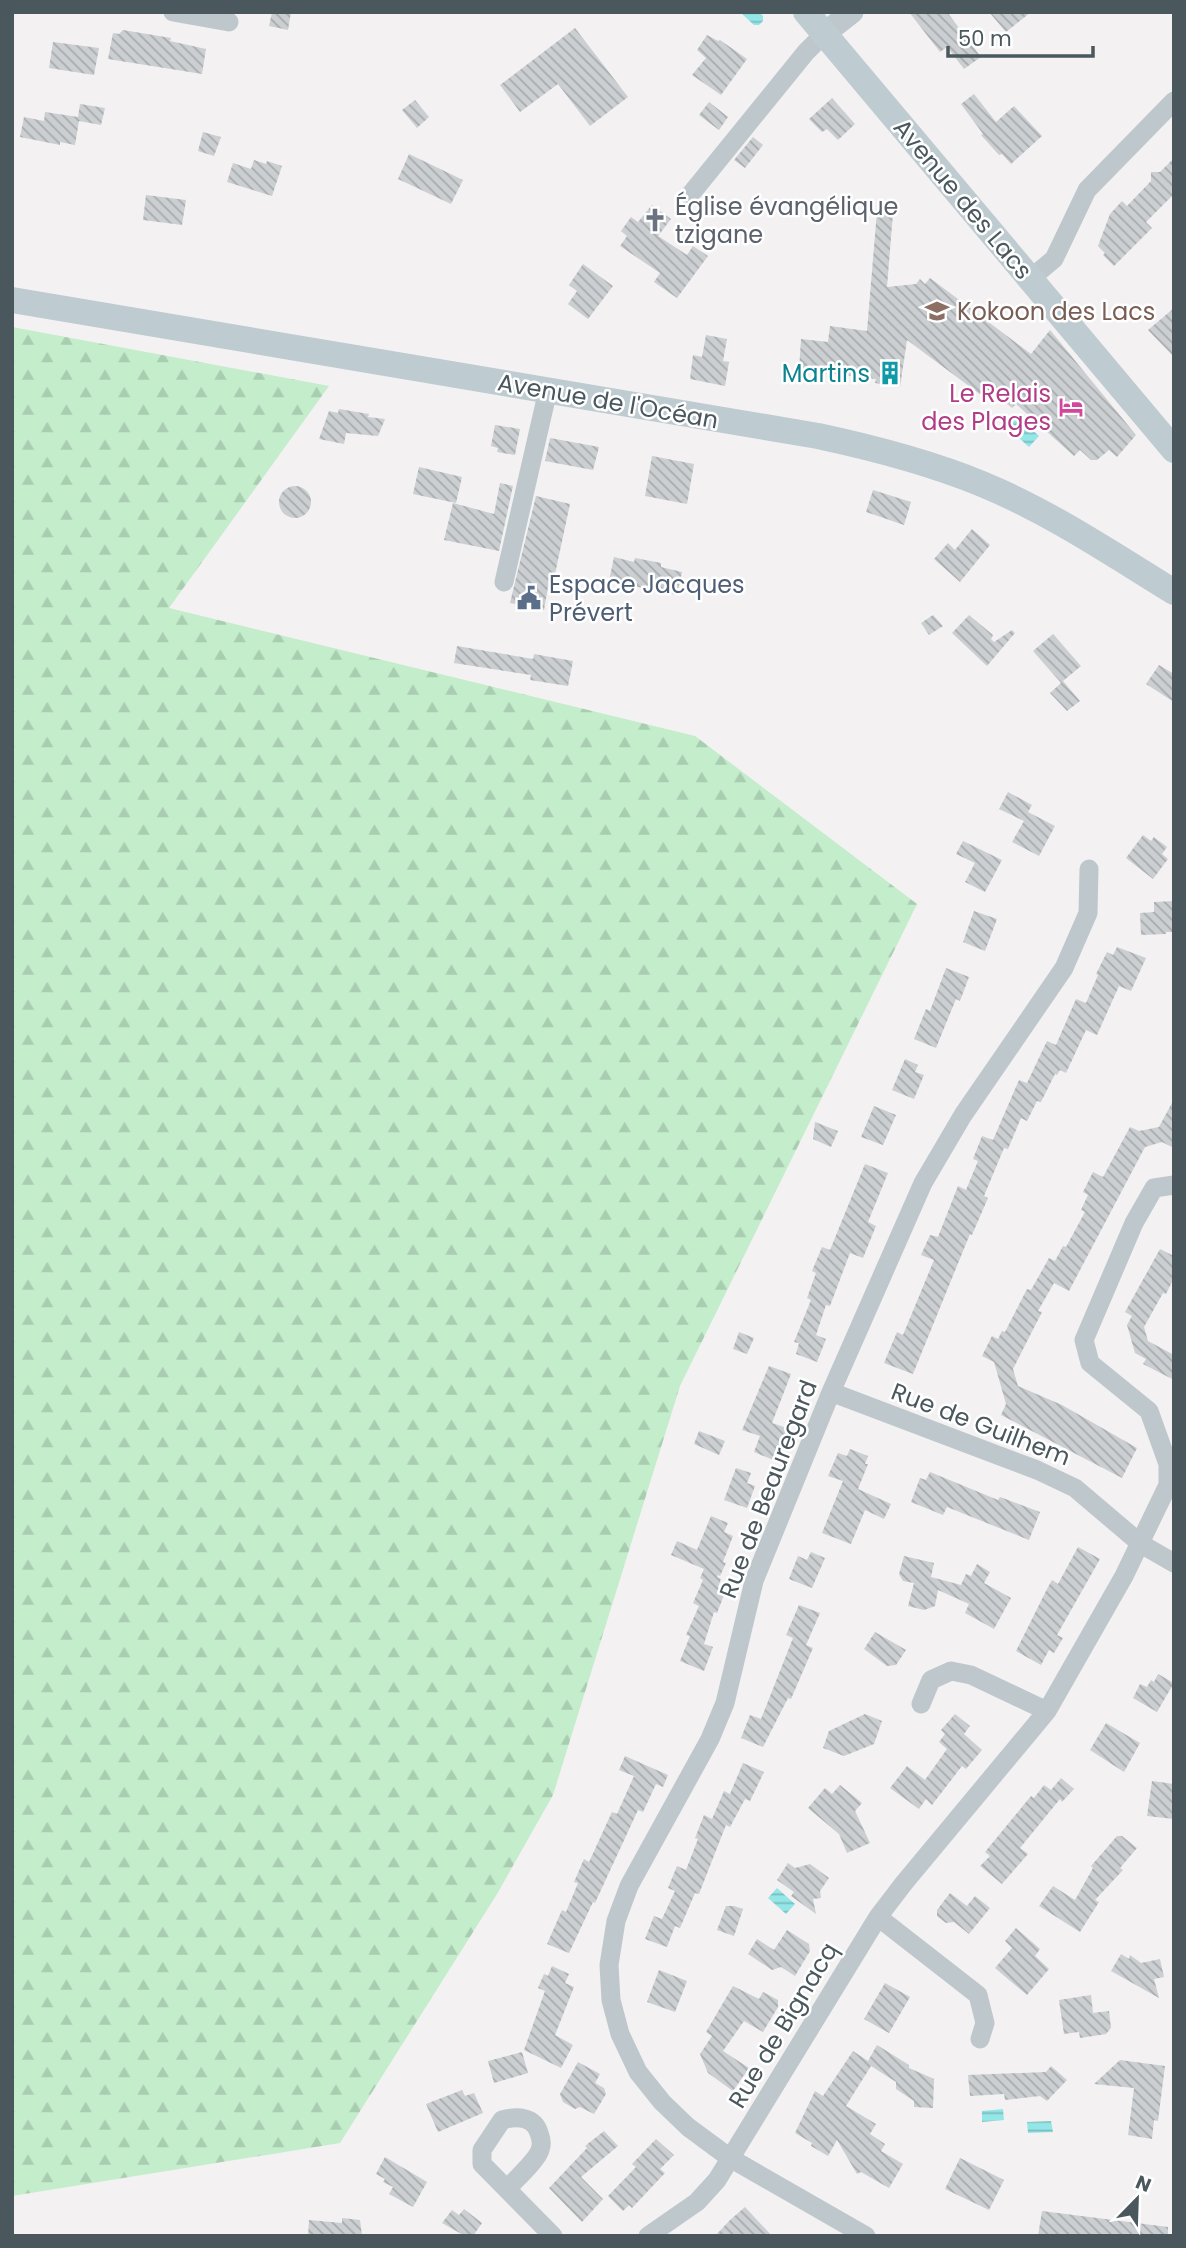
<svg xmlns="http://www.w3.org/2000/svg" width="1186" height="2248" viewBox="0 0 1186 2248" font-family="Poppins,sans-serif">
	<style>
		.forest { fill: url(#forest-firs) }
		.water { fill: url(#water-rules) }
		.building { fill: url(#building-back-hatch) }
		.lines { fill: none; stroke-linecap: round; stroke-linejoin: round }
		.minor { stroke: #bec8cc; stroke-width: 19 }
		.tertiary { stroke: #bec8cc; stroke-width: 23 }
		.secondary { stroke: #becbd1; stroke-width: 26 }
		.labels { text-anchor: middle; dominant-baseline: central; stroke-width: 5; stroke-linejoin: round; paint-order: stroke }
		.street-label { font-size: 24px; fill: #4a585d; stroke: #fff }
		.worship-label { font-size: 24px; fill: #5b616d; stroke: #fff; text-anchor: start }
		.education-label { font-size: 24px; fill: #785e54; stroke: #fff; text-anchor: start }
		.culture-label { font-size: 24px; fill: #0d838f; stroke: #fff; text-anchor: end }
		.hotel-label { font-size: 24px; fill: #b23c85; stroke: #fff; text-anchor: end }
		.service-label { font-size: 24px; fill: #4e5e75; stroke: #fff; text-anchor: start }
	</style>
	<defs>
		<pattern id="forest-firs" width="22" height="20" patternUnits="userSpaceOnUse" patternTransform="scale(1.75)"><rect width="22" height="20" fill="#c3edcb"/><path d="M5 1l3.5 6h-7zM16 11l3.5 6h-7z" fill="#a9cdb1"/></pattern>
		<pattern id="water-rules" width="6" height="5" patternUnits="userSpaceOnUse" patternTransform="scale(1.75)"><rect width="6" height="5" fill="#94e6e7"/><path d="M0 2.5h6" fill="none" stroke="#7bbdbe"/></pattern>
		<pattern id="building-back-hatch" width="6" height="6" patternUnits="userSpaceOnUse" patternTransform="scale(1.75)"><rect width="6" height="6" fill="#cbcfd2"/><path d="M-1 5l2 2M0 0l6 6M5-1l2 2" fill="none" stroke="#a7abae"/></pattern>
	</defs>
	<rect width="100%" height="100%" fill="#f3f1f2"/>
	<path class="forest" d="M12,327L329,386L169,608L695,736L917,904L680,1386L553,1795L497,1894L340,2143L12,2196Z"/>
	<path class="water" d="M740,12H759L763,16V21L759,25H754Z
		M1016,416L1039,436L1029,447L1007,427Z
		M777,1888L795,1904L786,1914L768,1898Z
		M1003,2109L1004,2120L982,2122V2111Z
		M1051,2121L1053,2132L1028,2133L1027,2122Z"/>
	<path class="building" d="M272,12H291L288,30L269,26Z
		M909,12H947L981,57L964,69L947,47L940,52Z
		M989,12H1031L1006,32Z
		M575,28L628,97L590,126L558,84L520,112L500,85Z
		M123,30L171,38L170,41L206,49L202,74L108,59L113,33L119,34Z
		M707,35L718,41L720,40L747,59L721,95L692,75L706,58L697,50Z
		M53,42L99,48L94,75L49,68Z
		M974,94L996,122L1014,106L1042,136L1011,164L1002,154L999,155L981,135L983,134L961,104Z
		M832,98L855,124L838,140L827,129L822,132L809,119Z
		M415,100L429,117L417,128L402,110Z
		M709,102L728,117L719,130L699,115Z
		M80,104L105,108L101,125L79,121L75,145L60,142V145L20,137L24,117L44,121L45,112L78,117Z
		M203,132L221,137L214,156L198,151Z
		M753,137L763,145L745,168L734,160Z
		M409,154L463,180L451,204L398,179Z
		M1174,158V194L1146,222L1152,228L1114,266L1103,255L1105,253L1098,246L1110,214L1122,201L1127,206L1151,181V172H1160Z
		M254,160L266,164L267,161L282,166L272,196L227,182L233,163L251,169Z
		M146,195L186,200L182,225L143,220Z
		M652,205L671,219L658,236L687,255L693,246L708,256L677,298L654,282L660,273L620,246L627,236L621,231L631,217L638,222Z
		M877,211L893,213L887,287L916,284L920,279L925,284L930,278L1031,354L1050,330L1136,435L1117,457L1109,450L1097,460H1091L1080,450L1074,456L1016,404L1012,408L991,390L985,398L907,340L900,387L875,383L876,379L799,370L801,339L828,342L830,326L867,331Z
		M583,264L613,286L588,319L568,304L577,291L569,285Z
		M1174,308V357L1148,330Z
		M706,335L727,339L723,361L729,362L725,386L690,379L693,355L702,357Z
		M339,409L369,414L368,417L385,419L378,436L346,433L344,444L319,439L329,411L338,413Z
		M495,425L520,429L515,455L497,452L498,448L491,446Z
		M550,438L599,447L593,470L545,461Z
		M652,456L694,464L687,504L645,496Z
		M419,467L462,477L456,503L413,494Z
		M500,483L513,486L499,551L444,540L453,503L494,514Z
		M279 502a16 16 0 1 1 32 0a16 16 0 1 1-32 0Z
		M873,490L911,502L904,525L866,512Z
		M536,496L570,504L552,588L548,587L544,610L510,603Z
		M972,529L990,545L960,582L934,559L948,543L955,550Z
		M614,557L634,562L635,558L661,563V567L682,572L677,595L609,581Z
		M933,615L943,626L929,635L921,623Z
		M969,615L993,635L991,639L994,642L1012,630L1015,633L987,666L952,633Z
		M1053,634L1081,666L1063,681L1080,701L1067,711L1050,693L1061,683L1033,651Z
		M457,646L533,659L534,654L573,661L568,686L530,680L531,675L454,663Z
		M1159,665L1174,674V702L1146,684Z
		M1008,792L1032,805L1028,812L1055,826L1039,856L1012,842L1024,821L999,809Z
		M1143,835L1151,841L1154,837L1167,847L1162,854L1168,859L1153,879L1126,858Z
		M963,841L1002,860L985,892L965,882L975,863L956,854Z
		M1174,901V932H1166V934L1141,935L1140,913L1154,912V902Z
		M974,911L997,919L985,951L963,942Z
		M1117,947L1146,958L1131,991L1119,986L1097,1035L1086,1030L1066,1073L1060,1070L1057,1075L1055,1074L1041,1102L1037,1101L1027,1121L1021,1118L1008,1149L1004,1148L984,1196L988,1198L972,1235L970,1234L913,1374L884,1363L897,1332L903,1335L934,1260L921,1255L930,1235L938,1237L958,1186L966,1190L978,1161L973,1159L982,1136L993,1140L1019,1080L1027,1083L1047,1041L1056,1045L1076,999L1086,1003L1098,975L1096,974L1107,952L1113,955Z
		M946,968L969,977L960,1001L956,999L936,1048L914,1039L926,1009L930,1011Z
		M905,1059L918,1065L915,1072L924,1075L914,1099L892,1090Z
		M1174,1099V1148L1162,1142L1145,1147L1069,1291L1054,1283L1038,1311L1042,1312L1013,1369L1018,1386L1062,1405L1137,1448L1122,1478L1001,1415L1006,1404L994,1362L982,1356L992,1336L998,1339L1002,1331L1005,1332L1027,1289L1031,1290L1049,1258L1055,1261L1063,1246L1066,1247L1085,1212L1081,1210L1088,1195L1083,1192L1093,1172L1103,1177L1130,1127L1139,1131L1159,1127Z
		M874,1106L896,1115L883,1145L861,1137Z
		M815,1122L838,1131L831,1147L813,1139Z
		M865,1164L888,1173L868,1222L876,1226L863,1258L850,1253L830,1306L826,1305L816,1335L826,1339L817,1362L796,1354L799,1343L794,1342L811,1300L807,1298L816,1273L812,1271L822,1247L830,1250Z
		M1160,1249L1174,1256V1278L1166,1294L1163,1293L1144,1327L1148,1341L1174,1355V1380L1143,1364L1146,1359L1135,1353L1127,1325L1132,1316L1125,1312Z
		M739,1332L754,1338L747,1354L733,1349Z
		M769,1366L791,1374L772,1423L790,1429L778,1462L754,1452L760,1436L742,1430Z
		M699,1431L725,1441L719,1455L694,1444Z
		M850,1449L868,1456L865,1464H868L858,1489L891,1504L884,1519L865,1510L851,1544L822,1533L843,1481L828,1476L838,1453L847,1456Z
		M736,1468L751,1473L747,1483L755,1486L747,1508L724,1500Z
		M930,1472L998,1500L1000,1497L1040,1512L1029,1540L947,1507L943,1515L911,1502L920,1478L926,1480Z
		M711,1516L728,1523L724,1532L733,1536L723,1562L726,1563L720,1576L718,1575L717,1577L721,1579L718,1587L726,1590L717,1613L714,1612L704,1644L713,1647L704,1671L680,1661L690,1636L686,1635L699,1606L693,1603L703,1580L700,1578L704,1569L671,1555L677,1541L697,1550Z
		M1078,1547L1100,1559L1057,1635L1063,1638L1054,1653L1049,1650L1041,1665L1016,1651L1047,1589L1052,1580L1058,1584Z
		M811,1552L825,1558L812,1588L789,1579L798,1556L807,1560Z
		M904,1556L934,1563L931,1577L961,1585L966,1574L971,1576L977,1564L990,1572L984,1583L1011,1598L994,1629L965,1613L969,1604L938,1590L935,1606L924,1610L908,1606L914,1583L903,1581L899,1574Z
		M799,1605L820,1613L806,1645L813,1648L791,1699L788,1698L763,1747L741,1738L750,1715L761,1719L793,1638L786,1635Z
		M875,1632L906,1650L896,1665L887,1666L864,1649Z
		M1158,1674L1174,1683L1157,1712L1133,1698L1140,1684L1147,1687L1151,1680L1154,1682Z
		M865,1714L882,1721L874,1744L844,1756L823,1748L829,1731Z
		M955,1714L970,1726L964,1734L982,1750L966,1769L962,1766L932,1805L926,1799L919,1809L890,1788L907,1766L925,1780L947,1749L939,1742L945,1734L941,1730Z
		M1106,1723L1140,1743L1124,1772L1090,1750Z
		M625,1756L668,1775L663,1787L656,1784L643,1812L638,1810L595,1903L593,1902L569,1953L547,1944L562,1910L566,1912L578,1883L574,1882L584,1859L589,1862L612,1812L617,1814L634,1776L619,1770Z
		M743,1763L764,1772L750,1801L745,1799L730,1827L726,1825L699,1894L695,1893L680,1928L675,1926L667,1947L645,1939L654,1916L662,1919L675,1891L668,1888L677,1866L686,1870L698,1839L695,1838L704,1815L712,1819L724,1791L730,1794Z
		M1061,1778L1074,1789L1062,1802L1060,1799L1020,1848L1028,1854L1002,1884L980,1866L990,1856L985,1852L1031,1796L1034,1798L1044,1785L1051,1790Z
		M1152,1781L1174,1784V1819L1147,1816Z
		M840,1785L862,1803L855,1811L870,1843L847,1853L839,1834L808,1808L825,1788L832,1794Z
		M1117,1836H1122L1137,1848L1120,1868L1123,1870L1095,1900L1099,1902L1080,1932L1039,1906L1053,1886L1075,1900L1093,1868L1091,1866Z
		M788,1863L795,1868L810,1864L829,1878L820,1891L821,1898L813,1899L816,1914L791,1896L794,1892L777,1880Z
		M950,1893L967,1906L975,1896L990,1908L969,1934L954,1922L946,1923L937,1916V1910Z
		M726,1906H734L743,1909L734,1936L717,1930Z
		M1016,1928L1040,1949L1035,1956L1049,1969L1027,1995L995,1968L1012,1948L1005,1941Z
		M787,1930L809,1944L810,1951L795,1976L781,1967L772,1970L748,1954L757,1939L774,1950Z
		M1121,1954L1129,1959L1130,1955L1141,1963L1160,1959L1164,1977L1154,1979L1159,1998L1111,1971Z
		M552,1966L569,1974L565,1983L574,1987L555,2035L573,2045L561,2068L524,2050L545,1991L538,1988L544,1974L548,1976Z
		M659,1970L687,1981L675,2012L647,2002Z
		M885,1983L910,1997L889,2033L864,2019Z
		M733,1986L759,1999L763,1992L778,2000V2007L763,2032L744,2021L723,2051L749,2068L733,2091L708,2073L700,2054L712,2036L706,2032Z
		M1091,1995L1093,2013L1109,2011L1111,2028L1106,2034L1080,2038L1079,2032L1064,2034L1059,2000Z
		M877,2045L909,2065V2068L934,2079L933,2108L914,2107V2101L896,2089V2082L871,2066L846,2106L876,2124L870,2134L885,2144L881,2151L903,2164L889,2188L861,2172L857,2174L837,2140L828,2156L811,2146L812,2143L795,2133L815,2091L823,2096L853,2051L868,2061Z
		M522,2052L528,2073L494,2083L488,2061Z
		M1120,2060L1165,2066L1158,2121L1154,2120L1152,2139L1128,2135L1134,2088L1094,2084Z
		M578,2062L600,2074L595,2083L604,2088L606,2094L594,2114L580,2107L575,2109L563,2102L560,2094Z
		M1051,2066L1067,2080L1047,2101L1040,2096L1005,2100L1004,2094L970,2096L968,2075L1046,2072Z
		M462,2090L465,2096L474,2093L483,2113L438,2132L426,2104Z
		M604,2131L618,2146L581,2177L603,2199L582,2222L549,2188L587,2148L585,2146Z
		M656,2139L674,2155L660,2169L665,2173L632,2208L629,2205L623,2211L608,2196L636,2167L632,2164Z
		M385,2157L427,2182L413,2207L389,2194L393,2187L383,2182L385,2179L376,2174Z
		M960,2158L1004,2180L989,2210L945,2189Z
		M745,2207L772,2236H715L730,2220Z
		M464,2209L482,2223L473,2236H465L442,2223L452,2210L459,2215Z
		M1042,2211L1168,2227V2236H1038Z
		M342,2218L360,2220L362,2236H308L309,2220L342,2223Z"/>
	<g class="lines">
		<path class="minor" d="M173,12L229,22
			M690,195L806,52L824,34
			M1030,279L1054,259L1087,190L1174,101
			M504,582L548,390
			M831,1392L1037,1470L1075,1488L1141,1544L1174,1563
			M921,1704L931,1680L951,1671L971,1675L1047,1711
			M878,1917L978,1995L985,2023L980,2039
			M507,2189C515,2180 537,2160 540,2150C542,2145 541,2138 539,2133C534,2116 517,2116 502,2120L482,2150V2164L553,2236
			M648,2236L697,2202L717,2180L878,1917L904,1883L1047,1711L1124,1576L1168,1485V1464L1149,1411L1090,1363L1084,1340L1134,1223L1154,1188L1174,1185
			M866,2236L730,2158L688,2127L662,2102L638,2072L620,2034L611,2000L609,1965L616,1921L629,1886L710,1739L725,1703L754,1581L831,1392L923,1183L963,1115L1064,968L1088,913L1089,869"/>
		<path class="tertiary" d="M824,34L852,12"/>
		<path class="secondary" d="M806,12L1174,450
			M12,300L818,436C874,448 929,462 982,484C1050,512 1112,554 1174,592"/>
	</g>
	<defs>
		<g id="church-bare" transform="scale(1.89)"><path d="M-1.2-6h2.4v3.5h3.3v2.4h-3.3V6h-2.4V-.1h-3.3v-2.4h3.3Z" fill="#6b7280" stroke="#fff" stroke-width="2.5" paint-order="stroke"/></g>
		<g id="school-bare" transform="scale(1.89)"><path d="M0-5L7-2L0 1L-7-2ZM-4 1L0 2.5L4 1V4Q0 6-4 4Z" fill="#8d6e63" stroke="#fff" stroke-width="2.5" paint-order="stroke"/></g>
		<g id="building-bare" transform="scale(1.89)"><path d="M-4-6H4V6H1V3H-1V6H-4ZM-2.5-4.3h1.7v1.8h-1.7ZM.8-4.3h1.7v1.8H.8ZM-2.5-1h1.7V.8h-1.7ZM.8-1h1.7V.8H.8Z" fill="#0f9aa8" stroke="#fff" stroke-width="2.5" paint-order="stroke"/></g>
		<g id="hotel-bare" transform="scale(1.89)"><path d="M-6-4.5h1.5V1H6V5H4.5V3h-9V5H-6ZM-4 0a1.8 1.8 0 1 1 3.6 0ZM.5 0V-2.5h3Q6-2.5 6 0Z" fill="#d1479c" stroke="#fff" stroke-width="2.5" paint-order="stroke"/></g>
		<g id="civic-bare" transform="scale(1.89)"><path d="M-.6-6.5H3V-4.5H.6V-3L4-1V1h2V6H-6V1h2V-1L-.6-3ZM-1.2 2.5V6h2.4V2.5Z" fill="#5c6f8a" stroke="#fff" stroke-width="2.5" paint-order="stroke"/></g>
	</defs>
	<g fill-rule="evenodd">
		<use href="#church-bare" x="655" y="220"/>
		<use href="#school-bare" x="937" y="311"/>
		<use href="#building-bare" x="890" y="373"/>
		<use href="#hotel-bare" x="1071" y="407"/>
		<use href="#civic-bare" x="529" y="598"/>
	</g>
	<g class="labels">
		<g class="street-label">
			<text transform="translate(963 199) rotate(50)">Avenue des Lacs</text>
			<text transform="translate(608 401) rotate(10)">Avenue de l'Océan</text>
			<text transform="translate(981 1424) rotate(21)">Rue de Guilhem</text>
			<text transform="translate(768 1489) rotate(-69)">Rue de Beauregard</text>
			<text transform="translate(783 2025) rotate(-59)">Rue de Bignacq</text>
		</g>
		<g class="worship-label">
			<text x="675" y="206">Église évangélique<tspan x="675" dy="28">tzigane</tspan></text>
		</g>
		<g class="education-label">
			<text x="957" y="311">Kokoon des Lacs</text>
		</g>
		<g class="culture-label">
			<text x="870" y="373">Martins</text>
		</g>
		<g class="hotel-label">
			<text x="1051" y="393">Le Relais<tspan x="1051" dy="28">des Plages</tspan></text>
		</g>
		<g class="service-label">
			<text x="549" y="584">Espace Jacques<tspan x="549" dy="28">Prévert</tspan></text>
		</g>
	</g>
	<rect width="1186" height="2248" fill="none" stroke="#4a585d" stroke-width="28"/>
	<g transform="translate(1137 2199) rotate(23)" stroke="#ffffff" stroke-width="5" paint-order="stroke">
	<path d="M0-5L12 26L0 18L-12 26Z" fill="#4a585d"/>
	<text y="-10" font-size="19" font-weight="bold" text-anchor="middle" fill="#4a585d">N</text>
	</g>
	<path d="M948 46v10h145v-10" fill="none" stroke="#4a585d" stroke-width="3.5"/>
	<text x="958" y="46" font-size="21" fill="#4a585d" stroke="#ffffff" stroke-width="5" paint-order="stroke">50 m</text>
</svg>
